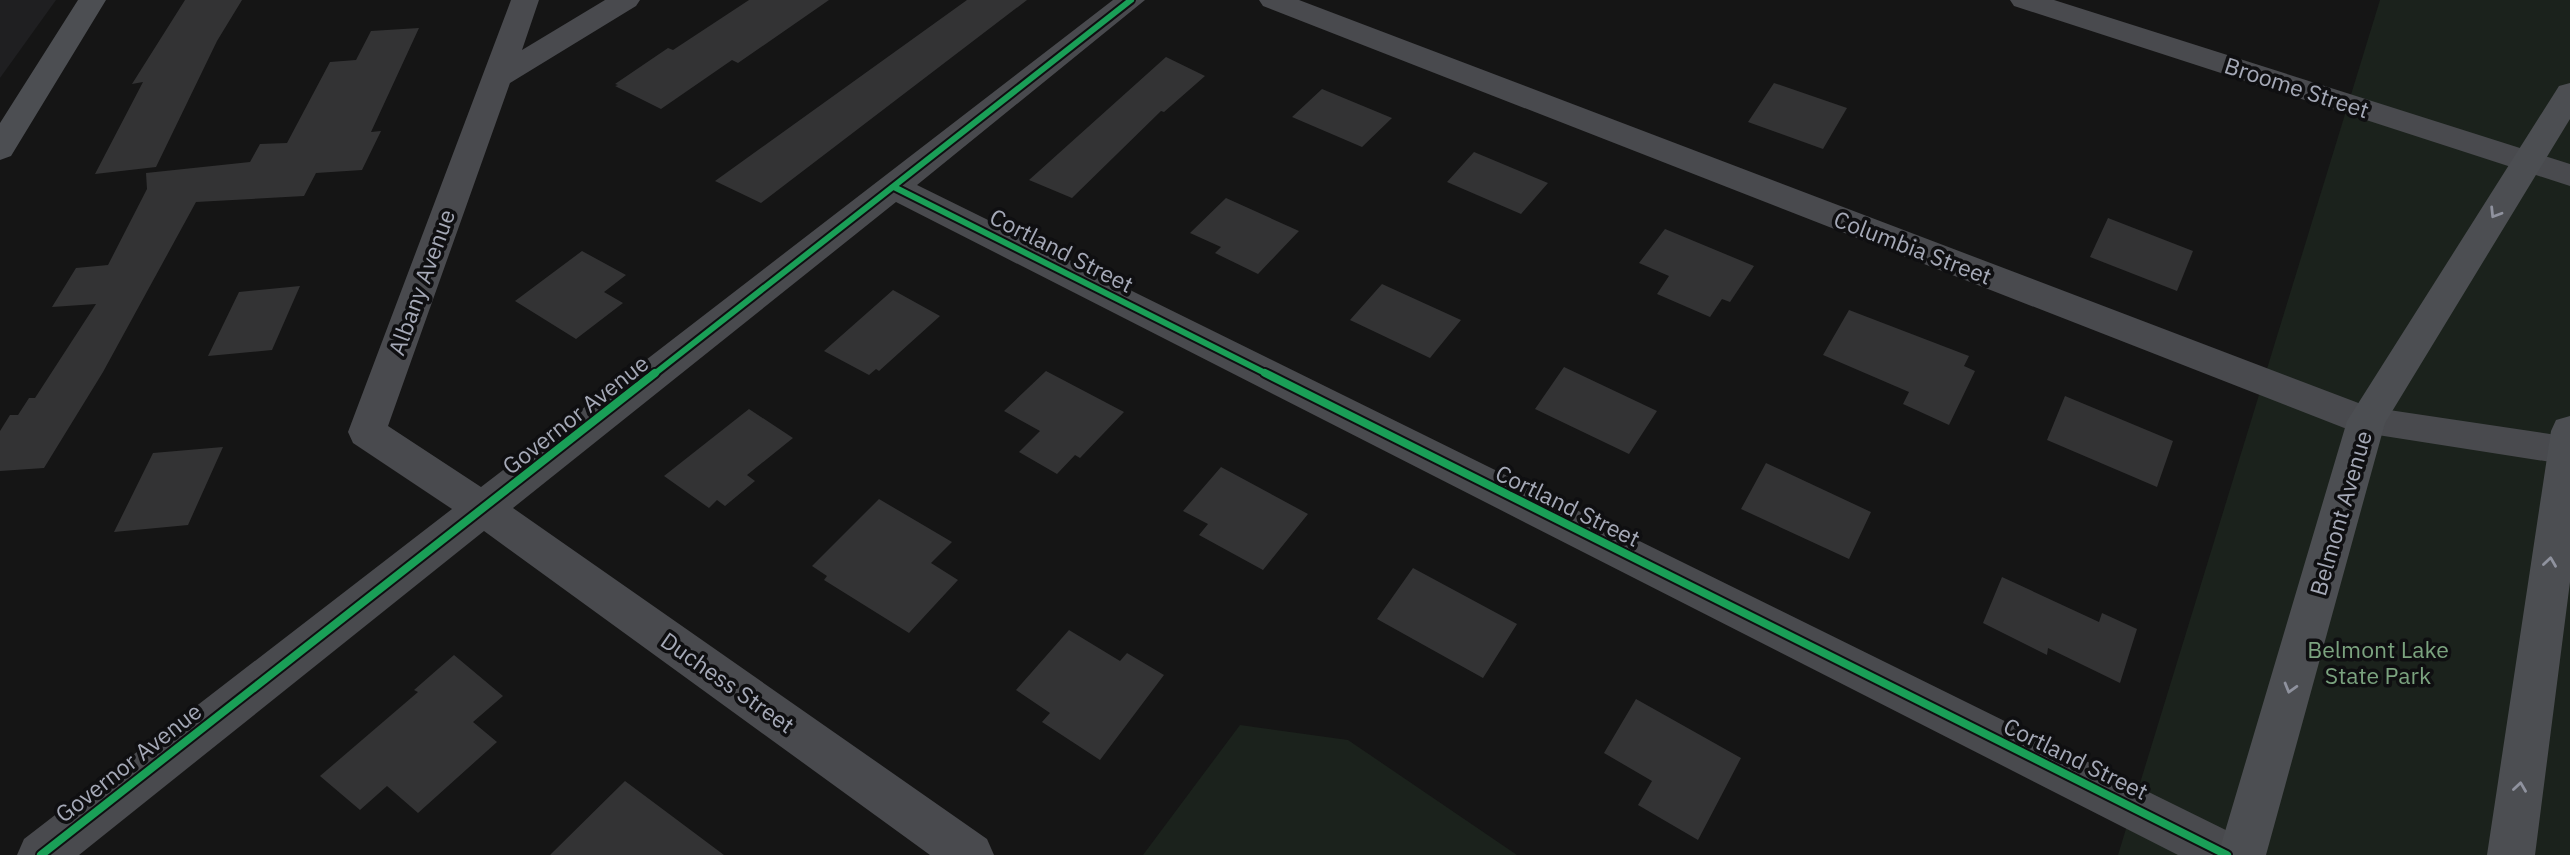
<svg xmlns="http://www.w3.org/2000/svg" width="2570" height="855" viewBox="0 0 2570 855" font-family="'IBM Plex Sans',sans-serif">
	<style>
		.built { fill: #1f1f21 }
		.green { fill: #1b221c }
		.building { fill: #333334 }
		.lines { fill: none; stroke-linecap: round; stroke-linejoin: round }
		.street { fill: #494a4e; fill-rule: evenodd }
		.secondary { fill: #4c4e52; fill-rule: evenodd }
		.cycleway-far1-casing { stroke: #0f0f11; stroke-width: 10 }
		.cycleway-casing { stroke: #0f0f11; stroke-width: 12 }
		.cycleway-far1 { stroke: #1a9f57; stroke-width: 6 }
		.cycleway { stroke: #1a9f57; stroke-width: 8 }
		.oneway { stroke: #8f929e }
		.labels { text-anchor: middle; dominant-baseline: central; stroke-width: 7; stroke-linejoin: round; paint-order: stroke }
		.street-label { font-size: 23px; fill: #a5a9b7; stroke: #0f0f11 }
		.park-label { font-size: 23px; fill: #7ba37f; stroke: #0f0f11 }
	</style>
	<rect width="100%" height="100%" fill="#151515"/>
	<path class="built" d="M0,0H56L0,78Z"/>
	<path class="green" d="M2380,0H2570V855H2118Z
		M1240,725L1348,740L1517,855H1143Z"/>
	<path class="building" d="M185,0H242L217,41L156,167L95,174L143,82L132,84Z
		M749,0H829L738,63L732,60L661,109L615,86L618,85L615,84L668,48L673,50Z
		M967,0H1027L761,203L715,181Z
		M419,28L371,132L381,131L362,170L316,173L304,196L196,202L103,372L44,468L0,471V431L10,415H18L29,398H35L96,304L52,307L76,268L108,265L147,189L146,173L250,162L260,144L287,143L330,62L356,60L371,31Z
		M1166,57L1205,76L1164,112L1161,111L1072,198L1029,180Z
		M1774,83L1847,108L1823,149L1748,122Z
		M1322,89L1392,118L1362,147L1292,117Z
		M1474,152L1548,183L1521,214L1447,182Z
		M1226,198L1299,231L1258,274L1215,253L1221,247L1190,233Z
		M2108,218L2193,251L2177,291L2090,257Z
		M1665,229L1754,266L1730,302L1722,299L1710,317L1657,294L1669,276L1639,263Z
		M582,251L626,275L604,292L623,303L576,339L515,301Z
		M1382,284L1461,320L1430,358L1350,320Z
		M300,286L272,350L208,356L239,292Z
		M893,290L940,316L879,371L876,369L869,375L824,351Z
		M1849,310L1969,356L1964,366L1975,371L1949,425L1903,404L1909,392L1823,355Z
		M1564,367L1657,411L1629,454L1535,409Z
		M1046,371L1124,412L1080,458L1075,455L1057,474L1019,452L1040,431L1004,411Z
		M2065,396L2173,441L2157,487L2047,440Z
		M749,409L793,438L747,475L755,481L725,506L717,500L709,508L664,476Z
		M223,447L188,525L114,532L153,453Z
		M1766,463L1871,512L1849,559L1741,509Z
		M1221,467L1308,514L1263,570L1199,535L1208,524L1183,511Z
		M879,499L952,542L931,563L958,580L909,633L824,580L827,576L812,566Z
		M1413,568L1517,624L1483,678L1377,619Z
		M2002,577L2099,622L2102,613L2137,629L2120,683L2048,648L2047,655L1983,623Z
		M1069,630L1120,661L1127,653L1164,675L1100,760L1042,722L1050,713L1016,690Z
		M454,655L503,696L473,722L497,742L418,813L387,786L360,810L320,776L418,692L414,690Z
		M1636,699L1741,758L1698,840L1638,805L1652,781L1604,753Z
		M625,781L724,855H550Z"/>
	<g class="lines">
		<path class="street" d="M511,0H539L522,50L605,0H640L636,6L510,83L388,426L481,487L1113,0H1145L917,185L2244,839L2251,855H2178L896,202L513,508L987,839L994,855H930L484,531L79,855H17L24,839L452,509L353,443L348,432Z
			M1259,0H1299L2369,407L2570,437V465L2352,431L1263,6Z
			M2010,0H2054L2570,164V186L2014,6Z"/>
		<path class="secondary" d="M78,0H106L11,156L0,160V123Z
			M2570,83V119L2385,423L2266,855H2218L2347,421L2559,86Z
			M2570,416V582L2535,855H2487L2551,431L2556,420Z"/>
		<g class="cycleway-far1-casing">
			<path id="cycleway-far1" d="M894,187L1269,375
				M653,375L1131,0"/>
		</g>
		<g class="cycleway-casing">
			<path id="cycleway" d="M1265,373L2227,855
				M41,855L655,373"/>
		</g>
		<use href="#cycleway-far1" class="cycleway-far1"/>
		<use href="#cycleway" class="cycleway"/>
	</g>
	<defs><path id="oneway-chevron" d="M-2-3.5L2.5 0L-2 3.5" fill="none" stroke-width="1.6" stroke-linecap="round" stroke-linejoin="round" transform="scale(1.75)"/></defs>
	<g class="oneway">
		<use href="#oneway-chevron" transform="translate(2495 213) rotate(122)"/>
		<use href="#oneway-chevron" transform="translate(2550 562) rotate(-82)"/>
		<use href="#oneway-chevron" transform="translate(2290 688) rotate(106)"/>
		<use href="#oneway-chevron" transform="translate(2520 787) rotate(-82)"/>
	</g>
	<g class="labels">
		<g class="street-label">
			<text transform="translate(2297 87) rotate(18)">Broome Street</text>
			<text transform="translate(1913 247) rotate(21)">Columbia Street</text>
			<text transform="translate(1062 250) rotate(27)">Cortland Street</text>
			<text transform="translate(421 282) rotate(-70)">Albany Avenue</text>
			<text transform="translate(575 414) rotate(-38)">Governor Avenue</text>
			<text transform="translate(1568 505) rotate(26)">Cortland Street</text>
			<text transform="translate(2340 513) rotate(-74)">Belmont Avenue</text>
			<text transform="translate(728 682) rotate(35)">Duchess Street</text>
			<text transform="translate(2076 758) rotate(26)">Cortland Street</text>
			<text transform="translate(128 762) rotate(-38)">Governor Avenue</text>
		</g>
		<g class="park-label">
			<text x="2378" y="649">Belmont Lake<tspan x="2378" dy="26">State Park</tspan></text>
		</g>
	</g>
</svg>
